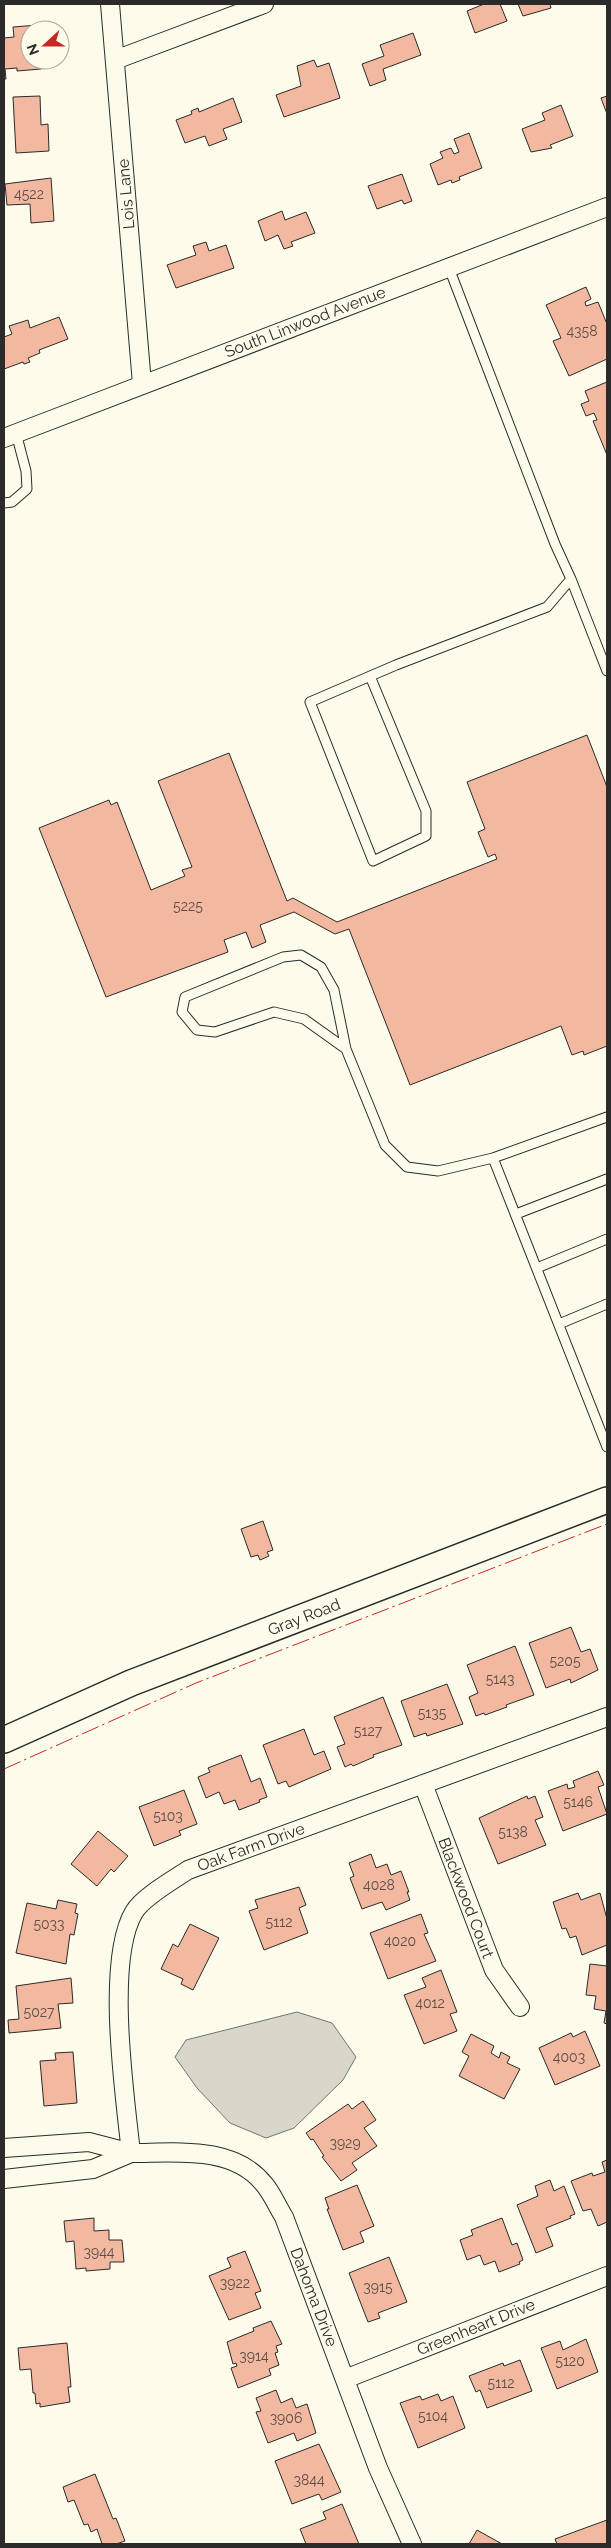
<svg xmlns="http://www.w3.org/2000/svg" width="611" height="2548" viewBox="0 0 611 2548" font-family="Raleway,sans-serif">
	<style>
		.water { fill: #d8d7c9; stroke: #74746e }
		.building { fill: #f2b8a0; stroke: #2b2b2b }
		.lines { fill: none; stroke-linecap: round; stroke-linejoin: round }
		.lane-casing { stroke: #2b2b2b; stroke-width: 11 }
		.street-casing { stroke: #2b2b2b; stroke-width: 20 }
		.secondary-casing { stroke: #2b2b2b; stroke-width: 28 }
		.lane { stroke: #fdfbea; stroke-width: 9 }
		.street { stroke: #fdfbea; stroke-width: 18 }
		.secondary { stroke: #fdfbea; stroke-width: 25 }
		.power { stroke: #c62828; stroke-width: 1; stroke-dasharray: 18 4 2.5 4; stroke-linecap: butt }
		.labels { text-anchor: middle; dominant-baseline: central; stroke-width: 4; stroke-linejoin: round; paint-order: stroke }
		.number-label { font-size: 14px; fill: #5d4e48 }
		.street-label { font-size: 16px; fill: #2b2b2b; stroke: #fdfbea }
	</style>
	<rect width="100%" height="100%" fill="#fdfbea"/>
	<path class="water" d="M297,2012L332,2023L356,2057L343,2080L294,2128L266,2138L230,2123L197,2088L175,2057L186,2040Z"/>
	<path class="building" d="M484,4H500L507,21L475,33L467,11Z
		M518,4H550L551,8L523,16Z
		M38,25V30H30V60H40L41,69L17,71V68L5,69L6,79H4V38L14,37L13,27Z
		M413,33L421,55L383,69L386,80L370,86L362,64L384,56L380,45Z
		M314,60L317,67L329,63L340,98L284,117L276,95L301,86L297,66Z
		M40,96L41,125L48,124L49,151L16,153L13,97Z
		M607,96V114L601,98Z
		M233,98L242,122L223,129L227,139L209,146L205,136L185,143L176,120L192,114L191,111L198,108L199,112Z
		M561,105L573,136L550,145L552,148L531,152L522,129L545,120L542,113Z
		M469,133L482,168L459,177L460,180L452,183L451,180L438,185L430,164L443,158L440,152L451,148L454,154L459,152L454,139Z
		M402,174L412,201L404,204L402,200L377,209L368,186Z
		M51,178L54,221L31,223L30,204L7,205L5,184Z
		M282,211L285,220L306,212L315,233L291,242L293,246L284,249L278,235L265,241L258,221Z
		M206,242L209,251L226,245L234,268L176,288L167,265L196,255L193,246Z
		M586,287L591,299L585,302L586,306L598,302L607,324V359L569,376L553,341L561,338L546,305Z
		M59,317L68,339L39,350L40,353L28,358L30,362L24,364L23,362L4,369V337L12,334L9,326L28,320L30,328Z
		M607,382V455L593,421L597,420L594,413L586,416L581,404L589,401L585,391Z
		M587,735L607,787V1046L584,1055L583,1051L572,1055L561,1026L410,1085L349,929L335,934L294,912L260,925L266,942L252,948L246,932L224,940L228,952L106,997L39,828L109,800L111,805L117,802L151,890L185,876L182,870L192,867L158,781L229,753L287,901L293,898L337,922L497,859L495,854L488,857L478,832L485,829L467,782Z
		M263,1521L273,1550L267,1552L269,1556L260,1560L258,1555L251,1557L241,1529Z
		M571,1627L581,1652L590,1649L598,1670L571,1683L570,1679L546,1688L529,1643Z
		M515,1646L534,1695L506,1705L507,1707L485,1715L484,1713L476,1716L469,1697L478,1693L467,1665Z
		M447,1684L463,1724L427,1736L426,1733L414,1737L401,1701Z
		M383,1697L402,1745L373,1755L374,1757L353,1766L351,1764L345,1767L337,1747L345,1744L334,1717Z
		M304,1729L314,1755L324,1751L331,1769L289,1787L286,1781L278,1784L263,1745Z
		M241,1755L251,1782L260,1778L267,1797L259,1800L260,1802L239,1810L235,1800L224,1804L219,1792L206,1798L198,1777L210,1772L208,1768Z
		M598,1771L604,1785L598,1787L607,1814L563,1831L548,1791L567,1784L568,1789L575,1787L573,1781Z
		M184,1790L197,1824L179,1831L181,1835L154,1846L139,1807Z
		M527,1796L528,1799L535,1796L543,1817L535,1820L546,1845L498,1864L479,1818Z
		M98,1831L128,1856L114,1872L111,1869L97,1886L71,1864Z
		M371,1854L376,1868L387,1864L391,1875L401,1871L409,1892H407L410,1900L386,1910L382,1902L362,1909L350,1878L354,1876L349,1863Z
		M299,1887L306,1905L299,1908L308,1933L264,1950L249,1911L258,1908L255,1900Z
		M578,1893L581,1900L600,1893L607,1919V1945L582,1955L576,1936L570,1938L566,1928L562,1929L553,1902Z
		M58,1900L77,1904L75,1913L78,1914L74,1935L70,1934L66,1964L16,1953L27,1903L56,1909Z
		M421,1914L428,1933L424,1934L436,1961L388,1979L370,1933Z
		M190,1924L219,1938L193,1990L181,1984L183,1979L161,1969L173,1944L178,1947Z
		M590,1964L607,1966V2024L604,2023L606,2011L594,2009L596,1996L586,1995Z
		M441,1970L457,2012L450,2014L457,2031L424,2044L404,1995L426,1987L422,1978Z
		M71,1978L73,2003L58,2004L61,2028L9,2033L8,2020L19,2019L16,1986Z
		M585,2031L600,2066L555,2085L539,2048L571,2033L573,2037Z
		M471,2034L494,2046L491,2053L499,2058L501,2052L510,2057L507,2063L520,2069L504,2099L459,2076L469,2056L462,2052Z
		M73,2052L77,2103L44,2106L40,2061L56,2060L55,2053Z
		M363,2101L376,2120L364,2128L377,2146L352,2163L357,2170L341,2181L322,2157L324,2156L313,2139L311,2140L306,2133L348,2104L352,2109Z
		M607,2160V2222L598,2226L591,2209L583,2211L571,2181L592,2173L593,2176L605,2172L602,2162Z
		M550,2180L554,2191L564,2186L575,2214L570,2216L571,2218L546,2228L553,2246L536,2253L517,2205L538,2196L535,2186Z
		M357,2185L374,2226L360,2232L364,2242L343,2250L327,2209H329L325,2198Z
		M94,2218V2231L109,2230V2240H122L124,2262H110V2269L86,2271V2268L76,2269L74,2241L66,2242L64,2221Z
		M502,2218L512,2245L517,2243L523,2260L519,2262L520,2264L499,2272L495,2261L484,2265L480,2255L467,2260L460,2240L473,2235L471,2230Z
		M245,2251L261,2291L255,2293L261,2308L229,2320L209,2276L231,2267L227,2258Z
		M389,2257L407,2302L378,2313L380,2318L368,2322L349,2273Z
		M271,2321L282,2344L276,2346L278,2352L275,2353L279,2365L269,2369L271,2375L238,2388L231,2368L237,2366L236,2363L233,2364L227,2342L254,2331L253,2328Z
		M586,2339L598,2372L557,2389L541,2348L560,2341L563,2350Z
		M67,2343L71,2387H68L70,2402L40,2407V2403L36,2404L35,2393H33L31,2369L20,2370L18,2348Z
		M520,2360L532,2391L487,2408L480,2390L476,2392L469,2376L503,2363L504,2366Z
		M276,2390L281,2403L292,2398L296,2408L307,2404L316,2433L297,2441L294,2433L268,2443L256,2412L261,2411L256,2398Z
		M438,2394L441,2401L453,2396L465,2428L418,2448L400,2403L420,2396L422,2400Z
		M319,2444L341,2492L322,2500L319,2494L292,2504L275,2461Z
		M95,2474L113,2519L116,2518L125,2541L116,2544H102L97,2529L91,2532L88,2524L84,2525L74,2500L68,2502L63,2487Z
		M342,2504L359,2544H306L300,2529L326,2519L323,2512Z
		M607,2520V2544H557L555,2539Z
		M477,2530L502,2544H469Z"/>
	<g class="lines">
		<g class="lane-casing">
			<path id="lane" d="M4,503L12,502L27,489L26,471L16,433
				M571,579L607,671
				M370,676L426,811V836L373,861L310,702L396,665L547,607L571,579L555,544L449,268
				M346,1049L334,990L321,967L301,955L283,957L185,997L182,1012L197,1030L215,1032L274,1012L304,1019L346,1049L385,1145L407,1167L438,1171L493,1158L607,1117
				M493,1158L607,1447
				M516,1214L607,1179
				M537,1268L607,1239
				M559,1324L607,1304"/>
		</g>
		<g class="street-casing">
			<path id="street" d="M110,4L142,384
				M115,60L264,4
				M4,438L607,207
				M423,1784L494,1970L520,2007
				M4,2148L89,2142L131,2153L93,2169L4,2179
				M345,2379L607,2276
				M412,2544L378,2468L284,2217C277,2206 272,2193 264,2184C233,2145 175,2153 131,2153C125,2096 105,1961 134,1912C143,1897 173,1880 188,1870L607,1717"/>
		</g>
		<g class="secondary-casing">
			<path id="secondary" d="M4,1740L131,1683L607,1500"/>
		</g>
		<use href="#lane" class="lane"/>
		<use href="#street" class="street"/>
		<use href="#secondary" class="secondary"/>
		<path class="power" d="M4,1769L196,1683L607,1524"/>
	</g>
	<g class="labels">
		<g class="number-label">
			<text x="29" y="194">4522</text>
			<text x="582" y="331">4358</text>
			<text x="188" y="906">5225</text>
			<text x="565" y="1661">5205</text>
			<text x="500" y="1679">5143</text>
			<text x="432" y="1713">5135</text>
			<text x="368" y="1731">5127</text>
			<text x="578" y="1802">5146</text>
			<text x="168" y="1816">5103</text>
			<text x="513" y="1832">5138</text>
			<text x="379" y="1885">4028</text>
			<text x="279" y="1922">5112</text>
			<text x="49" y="1924">5033</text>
			<text x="400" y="1941">4020</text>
			<text x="430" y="2003">4012</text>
			<text x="39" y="2012">5027</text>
			<text x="569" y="2057">4003</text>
			<text x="345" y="2143">3929</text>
			<text x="99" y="2252">3944</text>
			<text x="235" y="2283">3922</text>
			<text x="378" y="2287">3915</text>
			<text x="254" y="2356">3914</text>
			<text x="570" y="2361">5120</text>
			<text x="501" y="2383">5112</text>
			<text x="433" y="2416">5104</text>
			<text x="286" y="2418">3906</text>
			<text x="309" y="2480">3844</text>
		</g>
		<g class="street-label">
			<text transform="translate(126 194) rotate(-95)">Lois Lane</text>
			<text transform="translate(305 322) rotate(-21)">South Linwood Avenue</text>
			<text transform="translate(304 1617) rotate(-21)">Gray Road</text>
			<text transform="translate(251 1847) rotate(-20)">Oak Farm Drive</text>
			<text transform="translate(466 1898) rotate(69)">Blackwood Court</text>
			<text transform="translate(314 2297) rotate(69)">Dahoma Drive</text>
			<text transform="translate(476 2327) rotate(-22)">Greenheart Drive</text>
		</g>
	</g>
	<rect width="611" height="2548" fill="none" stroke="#2b2b2b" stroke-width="10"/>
	<g transform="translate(45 45) rotate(249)"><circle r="24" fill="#fdfbea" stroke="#a9a89e"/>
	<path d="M0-4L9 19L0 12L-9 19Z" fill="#c62828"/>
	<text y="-8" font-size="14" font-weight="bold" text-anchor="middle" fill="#2b2b2b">N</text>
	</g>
</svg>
